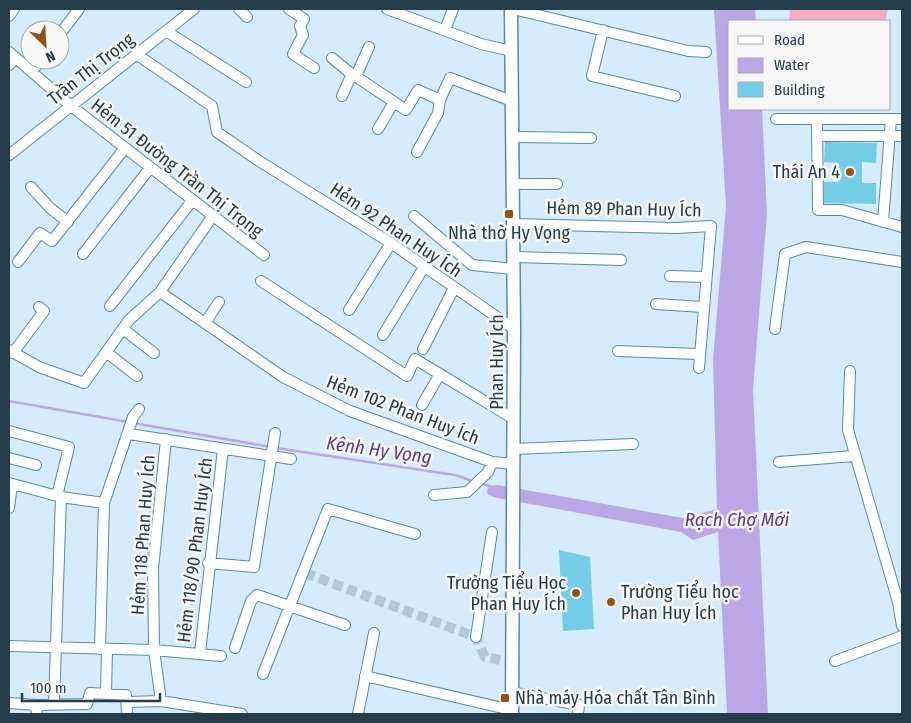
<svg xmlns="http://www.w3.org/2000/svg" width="911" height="723" viewBox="0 0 911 723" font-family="'Fira Sans Condensed',sans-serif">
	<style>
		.green { fill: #f8adc4 }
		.water { fill: #bca7e6 }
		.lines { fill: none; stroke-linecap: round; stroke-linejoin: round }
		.stream { stroke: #bca7e6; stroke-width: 2.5 }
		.building { fill: #75cce6 }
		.minor-tunnel { stroke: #b3c9d9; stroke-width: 10; stroke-dasharray: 10 5; stroke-linecap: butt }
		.minor-casing { stroke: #548baf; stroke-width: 12 }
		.major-casing { stroke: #548baf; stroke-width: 15 }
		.minor { stroke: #fff; stroke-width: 10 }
		.major { stroke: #fff; stroke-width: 12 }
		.poi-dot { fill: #915418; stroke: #f6f6f6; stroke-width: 2 }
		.labels { text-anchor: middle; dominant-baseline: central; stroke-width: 5; stroke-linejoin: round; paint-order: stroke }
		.street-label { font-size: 18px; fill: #253c4b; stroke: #f6f6f6 }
		.poi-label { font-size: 18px; fill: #253c4b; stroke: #f6f6f6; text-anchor: end }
		.water-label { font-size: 19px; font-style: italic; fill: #5a3d88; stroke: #f6f6f6 }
	</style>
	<rect width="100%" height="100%" fill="#d6ecfc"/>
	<path class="green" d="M790,9H888L885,21H789Z"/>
	<path class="water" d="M714,9H755L756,21H730V109H762L767,213L753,390L768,714H727L718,532L693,540L681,532L498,498L488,495L487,491L489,486L498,485L683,518L717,509L713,360L726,206Z"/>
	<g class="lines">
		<path class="stream" d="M9,401L128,422
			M133,423L271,447
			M276,448L455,475L475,482
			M480,483L492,487"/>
	</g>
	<path class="building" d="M825,142L877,143L876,163L862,162V183H876V204L824,203V182H838L839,163L824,162Z
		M901,199H902V222H900Z
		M559,550L590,557L594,629L563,631Z"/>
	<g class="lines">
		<path class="minor-tunnel" d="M305,573L476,637L485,657L511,662"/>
		<g class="minor-casing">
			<path id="minor" d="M239,9L247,17
				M289,9L304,19L300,26L303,35L293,54L314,68
				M387,9L481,44L512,51
				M513,9L688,51L706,52
				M9,16L14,9
				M445,30L453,9
				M603,30L592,76L675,96
				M166,31L246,82
				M60,34L79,9
				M9,52L71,106L264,255
				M136,54L212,106L217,132L259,161L391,243L514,329
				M332,58L349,72L406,110L418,90L440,100
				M9,65L16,58
				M32,72L40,60
				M356,76L369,47
				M342,96L352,74
				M776,119H902
				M817,120L818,210H842L902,227
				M378,129L394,102
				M817,136H902
				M513,137L591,138
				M417,152L438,113L440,100L450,78L512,101
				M9,155L194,9
				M513,184H557
				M31,187L50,208L68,222
				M414,216L472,265L514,269
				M883,222L891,119
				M513,224L676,228L711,226L699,368
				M83,254L150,168
				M514,257L621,260
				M18,262L40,233L52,241L125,148
				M670,276L706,277
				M261,281L407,376L415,359L514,419
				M160,292L283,377L350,411L492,462L514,464
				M656,304L703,307
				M110,306L192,201
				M349,310L391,243
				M205,323L219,302
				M123,329L154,353
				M775,329L785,254L806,247L902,262
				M383,335L424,267
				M423,349L454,288
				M9,350L39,367L84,383L129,320L160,292L212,217
				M618,351L698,354
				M106,352L137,376
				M13,353L44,311L39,307
				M850,371L848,430L898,602L902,626
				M422,405L440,374
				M9,431L69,447L57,496
				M129,434L291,459
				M166,439L153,569L154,650L161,701L242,714
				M514,449L633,444
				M9,458L36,465
				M779,462L854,456
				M9,483L61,497L104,503
				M434,495L467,492L488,472L492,462
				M9,508L12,484
				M208,563L254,567L275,433
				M476,637L492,532
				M9,646L154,650L221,656
				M235,648L251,601L257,595L345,625
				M100,649L104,503L133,417L139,409
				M200,653L223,449
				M835,661L902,636
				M263,674L328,509L415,534
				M365,676L511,710
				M511,692L579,705L578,714
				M106,694L107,649
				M127,702L161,701
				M9,703L36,705
				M54,704L61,497
				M37,714L36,705L87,704L90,693L126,695L127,714
				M358,714L374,633"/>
		</g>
		<g class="major-casing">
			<path id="major" d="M511,9L514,329L512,714"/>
		</g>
		<use href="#minor" class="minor"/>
		<use href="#major" class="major"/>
	</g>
	<g class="poi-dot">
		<circle cx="850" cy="172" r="5"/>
		<rect x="504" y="209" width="10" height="10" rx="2.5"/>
		<circle cx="576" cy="593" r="5"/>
		<circle cx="611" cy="602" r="5"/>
		<rect x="500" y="693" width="10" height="10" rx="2.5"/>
	</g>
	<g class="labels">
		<g class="street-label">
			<text transform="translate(91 69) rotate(-38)">Trần Thị Trọng</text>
			<text transform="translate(177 168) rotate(38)">Hẻm 51 Đường Trần Thị Trọng</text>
			<text transform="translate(624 209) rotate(1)">Hẻm 89 Phan Huy Ích</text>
			<text transform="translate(396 230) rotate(34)">Hẻm 92 Phan Huy Ích</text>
			<text transform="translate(497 362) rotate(-90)">Phan Huy Ích</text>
			<text transform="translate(403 410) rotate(21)">Hẻm 102 Phan Huy Ích</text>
			<text transform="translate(143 535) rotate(-86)">Hẻm 118 Phan Huy Ích</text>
			<text transform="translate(195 550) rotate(-83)">Hẻm 118/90 Phan Huy Ích</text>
		</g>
		<g class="poi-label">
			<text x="840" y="172">Thái An 4</text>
			<text x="509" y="233" text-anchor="middle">Nhà thờ Hy Vọng</text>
			<text x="566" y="583">Trường Tiểu Học<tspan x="566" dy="21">Phan Huy Ích</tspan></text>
			<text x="621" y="592" text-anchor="start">Trường Tiểu học<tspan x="621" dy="21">Phan Huy Ích</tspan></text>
			<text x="515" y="698" text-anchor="start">Nhà máy Hóa chất Tân Bình</text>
		</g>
		<g class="water-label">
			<text transform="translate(379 450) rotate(8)">Kênh Hy Vọng</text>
			<text x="737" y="519">Rạch Chợ Mới</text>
		</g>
	</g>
	<rect width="911" height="723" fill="none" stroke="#253c4b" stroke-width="20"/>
	<rect x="728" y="20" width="162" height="90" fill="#f6f6f6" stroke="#a2acb2"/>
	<rect x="738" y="36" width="25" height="8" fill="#ffffff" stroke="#a2acb2"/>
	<text x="774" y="45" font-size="15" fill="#253c4b">Road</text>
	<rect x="738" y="58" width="25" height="15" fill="#bca7e6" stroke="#a2acb2"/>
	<text x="774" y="70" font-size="15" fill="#253c4b">Water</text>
	<rect x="738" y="82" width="25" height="15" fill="#75cce6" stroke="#a2acb2"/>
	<text x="774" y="95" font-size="15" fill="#253c4b">Building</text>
	<g transform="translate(45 45) rotate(155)"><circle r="24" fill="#f6f6f6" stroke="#a2acb2"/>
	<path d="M0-4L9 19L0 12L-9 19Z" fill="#915418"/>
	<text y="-8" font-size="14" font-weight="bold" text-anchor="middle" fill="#253c4b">N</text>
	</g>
	<path d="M22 693v8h138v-8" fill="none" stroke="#253c4b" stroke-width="2.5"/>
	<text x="30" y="693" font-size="15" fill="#253c4b" stroke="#f6f6f6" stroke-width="4" paint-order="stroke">100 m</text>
</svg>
